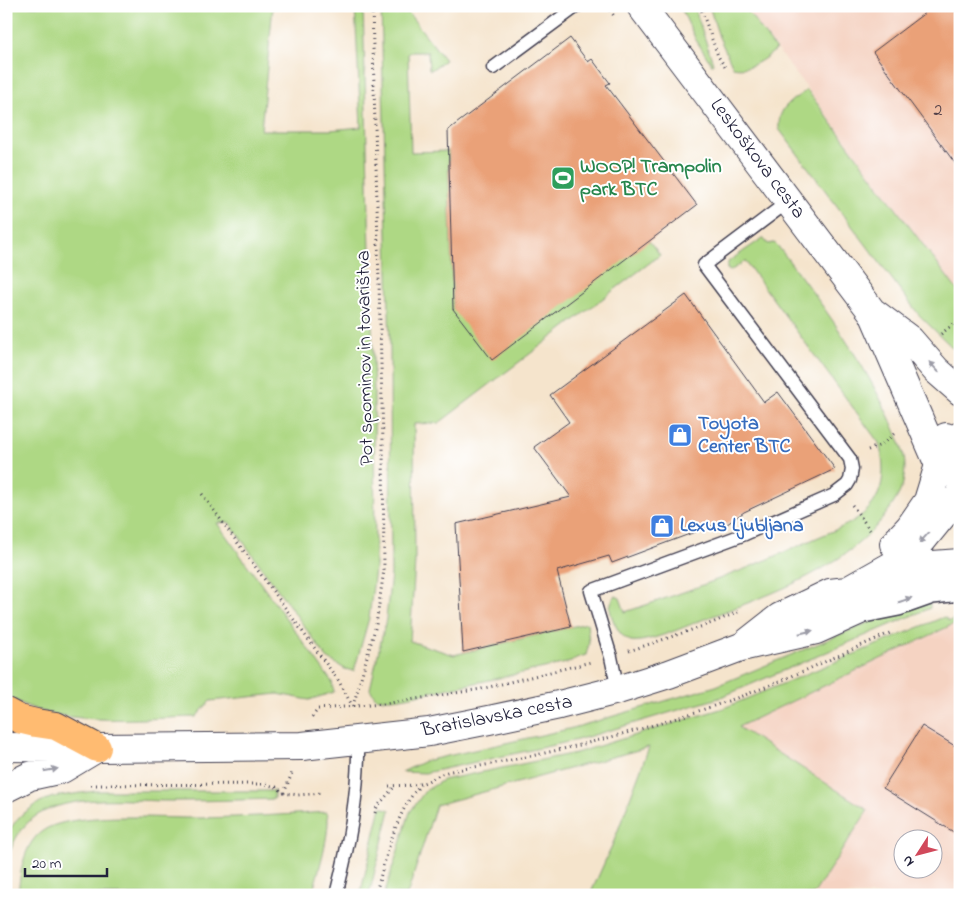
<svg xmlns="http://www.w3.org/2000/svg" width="966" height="901" viewBox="0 0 966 901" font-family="'Indie Flower',sans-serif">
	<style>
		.built { fill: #f5d3c2; fill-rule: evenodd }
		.green { fill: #aed884; stroke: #687d60 }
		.building { fill: #eaa178 }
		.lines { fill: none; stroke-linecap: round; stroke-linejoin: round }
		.service-casing { stroke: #423f51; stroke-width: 15 }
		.minor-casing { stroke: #423f51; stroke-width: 28 }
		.tertiary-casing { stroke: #423f51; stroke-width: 30 }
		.trunk-casing { stroke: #423f51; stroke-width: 30 }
		.path { stroke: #423f51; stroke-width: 3; stroke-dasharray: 1 4; stroke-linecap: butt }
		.service { stroke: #fff; stroke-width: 12 }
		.minor { stroke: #fff; stroke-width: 25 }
		.tertiary { stroke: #fff; stroke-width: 28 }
		.trunk { stroke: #ffbb71; stroke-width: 28 }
		.oneway { fill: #9c9ca7 }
		.labels { text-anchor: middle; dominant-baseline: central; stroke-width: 4; stroke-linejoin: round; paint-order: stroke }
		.number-label { font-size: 18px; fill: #54424a }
		.street-label { font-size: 20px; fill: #22223b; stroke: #fff }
		.leisure-label { font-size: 20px; font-weight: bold; fill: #27864d; stroke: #fff; text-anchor: start }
		.shop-label { font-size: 20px; font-weight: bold; fill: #366cbe; stroke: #fff; text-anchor: start }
	</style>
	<rect width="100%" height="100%" fill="#fff"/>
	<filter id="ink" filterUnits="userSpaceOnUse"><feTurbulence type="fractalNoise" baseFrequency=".02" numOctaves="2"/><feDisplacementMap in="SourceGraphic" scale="10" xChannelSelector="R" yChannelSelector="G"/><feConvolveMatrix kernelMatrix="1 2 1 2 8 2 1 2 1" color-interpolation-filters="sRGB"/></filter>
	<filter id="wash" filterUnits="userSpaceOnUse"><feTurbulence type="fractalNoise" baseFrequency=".0096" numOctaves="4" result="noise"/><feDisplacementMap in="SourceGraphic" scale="20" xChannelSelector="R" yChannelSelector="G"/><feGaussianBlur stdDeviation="1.12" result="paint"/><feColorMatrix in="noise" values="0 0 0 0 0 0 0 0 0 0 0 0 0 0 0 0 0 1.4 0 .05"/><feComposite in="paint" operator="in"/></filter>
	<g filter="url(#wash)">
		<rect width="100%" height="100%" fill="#f5e4cc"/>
		<path class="built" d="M744,6H960V294L816,100Z
			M960,621V895H813L868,810L738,727ZM904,838H934V868H904Z"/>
		<path class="green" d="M6,6H66L85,9L86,6H273L261,130H330L361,127L355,6H363L374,393L375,569L369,618L354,671L345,669L327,658L229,522L217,523L332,682L334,692L309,700L278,694L210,701L196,717C141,718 51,729 6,694Z
			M381,6H411L406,10L445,60L431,70L429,69L428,52H408L411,152L448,151L453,309L649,241L660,255L439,423L414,424L415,561L410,641L454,655L587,623L589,643L586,655L576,658L571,662C526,672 482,682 436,691C418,694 394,702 376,698L370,689L386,619L391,574L390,349Z
			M680,6H694L713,63L712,65L696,40Z
			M709,6H744L776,50C764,59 750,71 733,67L719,37Z
			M807,90L960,294V355L919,315L779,129C778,107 790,102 807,90Z
			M763,238L768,244L774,243L777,245C819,300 861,356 890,419C898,438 908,455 904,477C903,489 896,500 889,510C848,570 764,597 699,621C685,627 645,644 631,641C623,639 617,629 614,622C610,613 608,606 614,597L616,596L620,598L625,612C689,591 752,568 814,539C834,530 861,522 874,502C886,483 884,463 879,443L745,261L730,271L727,269V265L729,261Z
			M930,601V608L719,698L577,740L425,773L402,772L425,761L573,728L716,686L904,608Z
			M944,617L949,621L960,617V621L738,727L868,810L813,895H590L614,841L649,747L436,805L407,895H384L410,812L425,791L443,780L576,753L724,708Z
			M95,791H274V799C240,800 205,801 171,801C132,801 78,794 43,812C21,823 11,843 6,867V834L20,816L40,802L53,797Z
			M381,807L390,810L369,895H360Z
			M327,812C332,829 317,876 312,895H18C20,874 23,846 41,832C69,810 164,819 202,818C244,817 285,815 327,812Z"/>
		<g id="blocks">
			<path class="building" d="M934,6H951L960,17V170L873,52Z
				M570,38L588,62L592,59L610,83L606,85L697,205L492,360L453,309L448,130Z
				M686,295L764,402L778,392L835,469L744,512L723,527L719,523L612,563L609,556L557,571L571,627L463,652L456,524L571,497L534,447L569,422L550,395Z
				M922,726L960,749V836L883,788Z"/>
		</g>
	</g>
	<g filter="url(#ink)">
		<use href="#blocks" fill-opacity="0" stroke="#423f51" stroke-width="1"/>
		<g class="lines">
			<g class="service-casing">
				<path id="service" d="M493,68L577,6
					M618,690L611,657L591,591L745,534L834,495L847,485L850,480L852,469L850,459L704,265L789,201
					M336,895C349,844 359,793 358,741"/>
			</g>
			<g class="minor-casing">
				<path id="minor" d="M858,611L898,603L932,591L960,588"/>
			</g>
			<g class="tertiary-casing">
				<path id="tertiary" d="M641,6L873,313L939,465
					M874,313L910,340L936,370L960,391
					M946,437L959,479
					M894,544L910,527L928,501L939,465L943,455L960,436
					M748,642L780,617L830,593L847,591L902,560L920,543L955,500
					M6,747L97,748L302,746L429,732L489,720L559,705L618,690L669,674L741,647L816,630L858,611L893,586L933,565L960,563
					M6,788L30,776L62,769L97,748"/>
			</g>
			<g class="trunk-casing">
				<path id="trunk" d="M6,712L19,719L36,723L56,726L97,748"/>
			</g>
			<path class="path" d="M607,6L614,16
				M700,6L718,56L727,70
				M941,334L960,319
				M868,450L881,445L896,432
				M202,494L338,680L353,707
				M852,505L870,530
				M629,651L712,623L738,612
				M353,706L376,625L384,570L383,442L372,6
				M312,717L318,709L383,704L481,689L591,662
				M91,785L265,784L276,787L284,793L298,795L322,793
				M389,786C399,785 410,786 419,784C430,782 439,773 451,771C542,756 634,734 722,703C779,684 834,657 890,633
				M284,793L292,773
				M375,813L377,807L395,786
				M6,822L12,815
				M375,895C387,857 394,814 421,784"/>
			<use href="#service" class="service"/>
			<use href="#minor" class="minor"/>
			<use href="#tertiary" class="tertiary"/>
			<use href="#trunk" class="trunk"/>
		</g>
		<defs><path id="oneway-solid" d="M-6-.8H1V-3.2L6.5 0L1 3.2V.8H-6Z" transform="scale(1.25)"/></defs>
		<g class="oneway">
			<use href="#oneway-solid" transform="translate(934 367) rotate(-133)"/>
			<use href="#oneway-solid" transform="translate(924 538) rotate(132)"/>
			<use href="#oneway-solid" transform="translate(905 600) rotate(-19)"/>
			<use href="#oneway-solid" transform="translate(806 632) rotate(-13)"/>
			<use href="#oneway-solid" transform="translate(51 770) rotate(-10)"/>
		</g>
	</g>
	<defs>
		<g id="stadium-square" transform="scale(1.25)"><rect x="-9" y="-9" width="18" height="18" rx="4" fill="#2e9e5b" stroke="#fff"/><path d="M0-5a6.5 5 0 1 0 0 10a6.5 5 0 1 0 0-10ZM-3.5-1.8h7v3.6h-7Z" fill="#fff"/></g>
		<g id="shop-square" transform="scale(1.25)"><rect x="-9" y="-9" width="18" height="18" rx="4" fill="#3f7fe0" stroke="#fff"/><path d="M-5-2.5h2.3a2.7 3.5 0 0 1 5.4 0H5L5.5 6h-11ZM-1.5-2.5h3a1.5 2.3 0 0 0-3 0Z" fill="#fff"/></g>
	</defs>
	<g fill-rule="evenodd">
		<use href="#stadium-square" x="563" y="178"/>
		<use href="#shop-square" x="680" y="435"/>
		<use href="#shop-square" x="662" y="526"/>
	</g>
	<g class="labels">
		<g class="number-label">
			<text x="938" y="111">2</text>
		</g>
		<g class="street-label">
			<text transform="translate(757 159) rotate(53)">Leskoškova cesta</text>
			<text transform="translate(366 358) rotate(-91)">Pot spominov in tovarištva</text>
			<text transform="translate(497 717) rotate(-11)">Bratislavska cesta</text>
		</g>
		<g class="leisure-label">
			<text x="580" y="167">WOOP! Trampolin<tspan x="580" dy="23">park BTC</tspan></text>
		</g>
		<g class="shop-label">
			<text x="698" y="424">Toyota<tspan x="698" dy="23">Center BTC</tspan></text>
			<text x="680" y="526">Lexus Ljubljana</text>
		</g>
	</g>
	<rect width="966" height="901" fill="none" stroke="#fff" stroke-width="25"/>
	<g transform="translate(918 854) rotate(234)"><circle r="24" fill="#ffffff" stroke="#a7a7b1"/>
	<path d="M0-4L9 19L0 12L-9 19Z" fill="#d1495b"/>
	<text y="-8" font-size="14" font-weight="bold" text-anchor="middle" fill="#22223b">N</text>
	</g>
	<path d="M25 868v8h82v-8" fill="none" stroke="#22223b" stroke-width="2.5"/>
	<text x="32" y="868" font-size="15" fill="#22223b" stroke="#ffffff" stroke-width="4" paint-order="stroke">20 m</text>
</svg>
